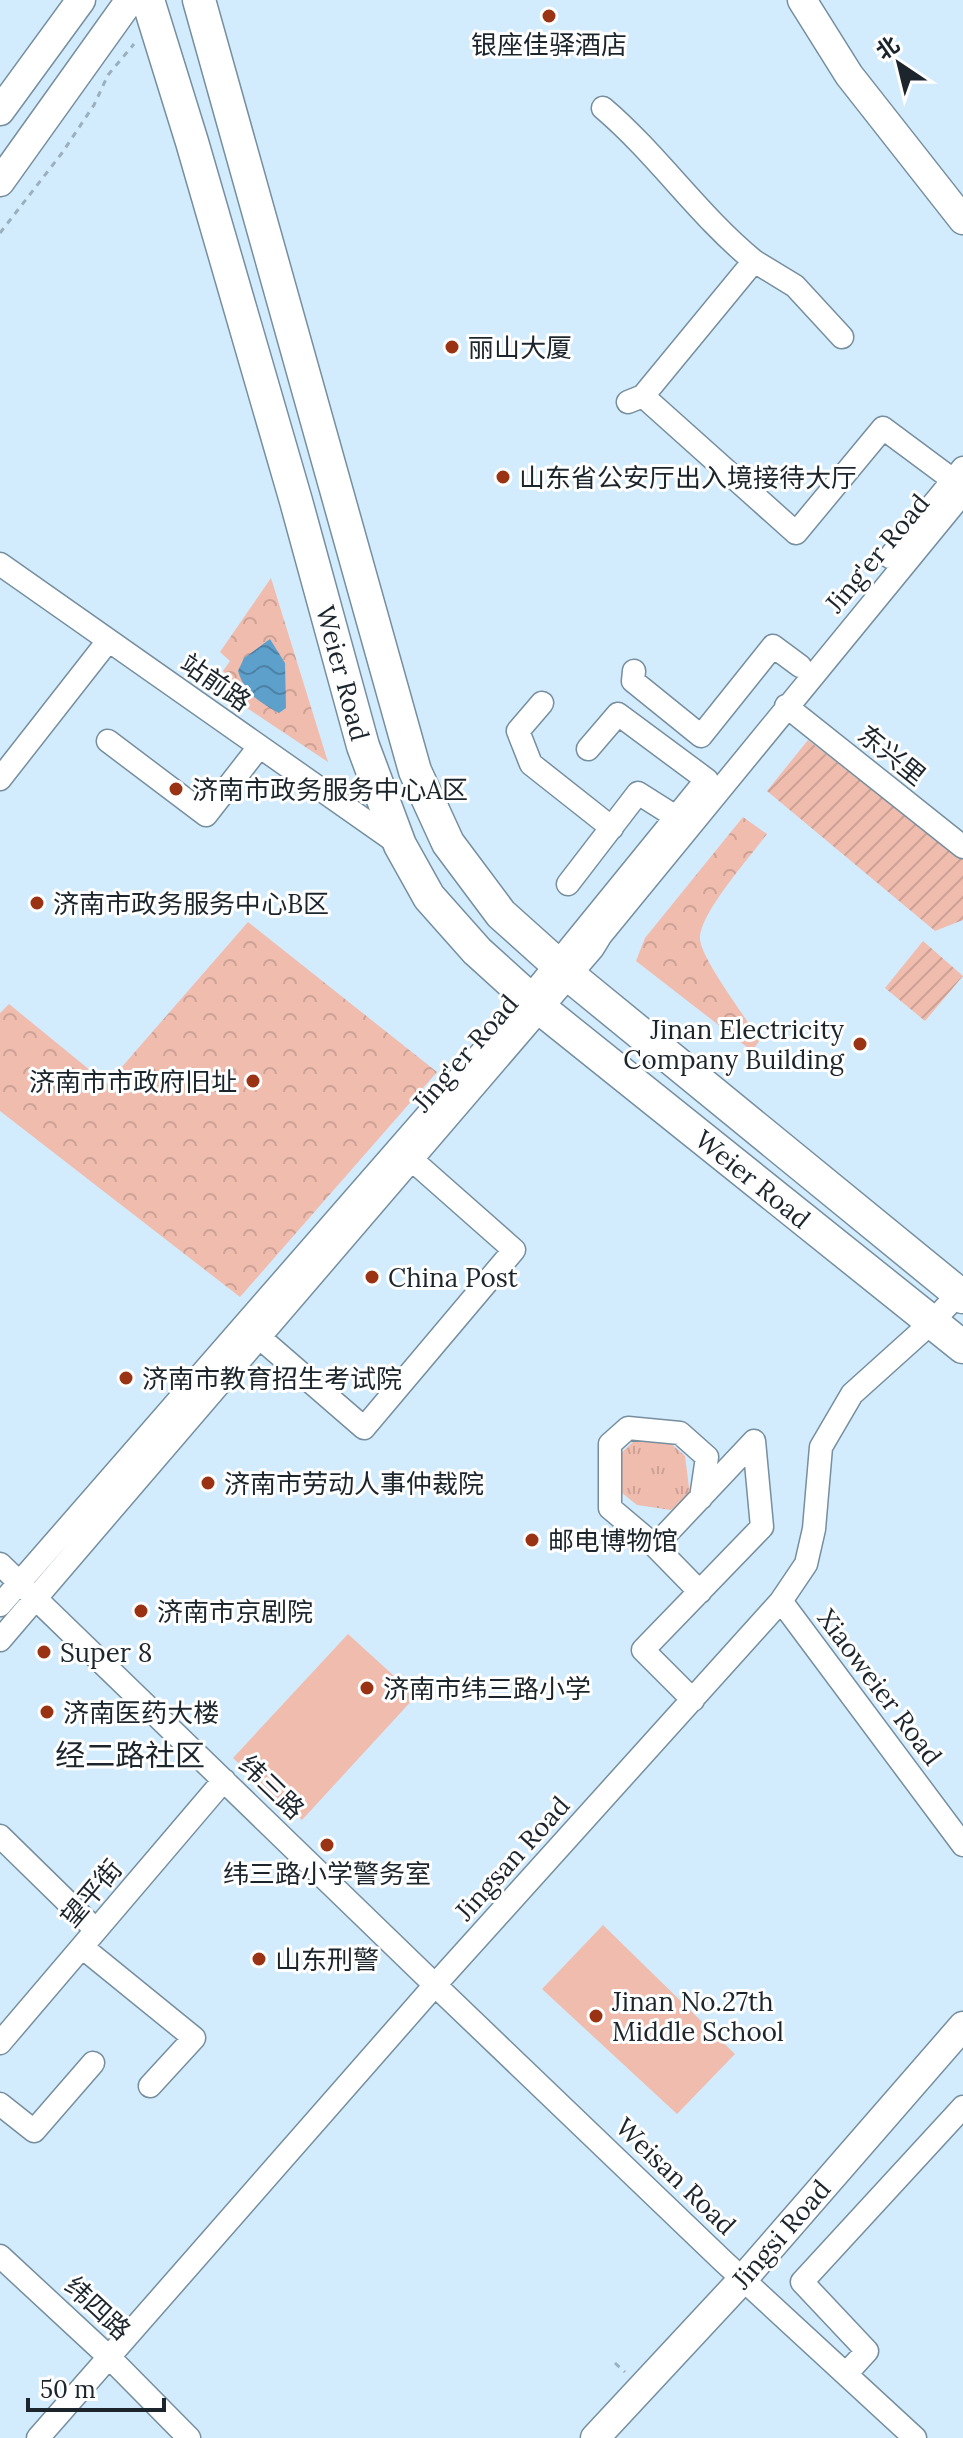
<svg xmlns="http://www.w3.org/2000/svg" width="963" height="2438" viewBox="0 0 963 2438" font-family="Lora,'Noto Sans SC',serif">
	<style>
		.grass { fill: url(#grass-tufts) }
		.park { fill: url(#park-crowns) }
		.garden { fill: url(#garden-furrows) }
		.pitch { fill: #f0bcad }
		.water { fill: url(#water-waves) }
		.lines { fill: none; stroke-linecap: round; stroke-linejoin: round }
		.minor-casing { stroke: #768e9e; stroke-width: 25 }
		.major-casing { stroke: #768e9e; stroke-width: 31 }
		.highway-casing { stroke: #768e9e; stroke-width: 35 }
		.path { stroke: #9bb0bf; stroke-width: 3; stroke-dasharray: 6 6; stroke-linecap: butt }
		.minor { stroke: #fff; stroke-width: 22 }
		.major { stroke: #fff; stroke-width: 28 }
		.highway { stroke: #fff; stroke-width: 32 }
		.poi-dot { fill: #9a3314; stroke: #fff; stroke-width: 3 }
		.labels { text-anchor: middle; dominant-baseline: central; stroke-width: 6; stroke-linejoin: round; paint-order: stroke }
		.poi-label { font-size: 26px; fill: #1c252c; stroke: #fff; text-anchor: start }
		.street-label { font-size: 26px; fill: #1c252c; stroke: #fff }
		.quarter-label { font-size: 30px; fill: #1c252c; stroke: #fff }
	</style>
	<defs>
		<pattern id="grass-tufts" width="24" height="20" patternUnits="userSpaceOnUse" patternTransform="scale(2)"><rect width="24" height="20" fill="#f0bcad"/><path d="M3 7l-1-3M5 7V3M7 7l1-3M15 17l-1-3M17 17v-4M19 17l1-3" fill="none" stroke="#cda195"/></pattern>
		<pattern id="park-crowns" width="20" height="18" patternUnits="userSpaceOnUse" patternTransform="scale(2)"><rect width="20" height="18" fill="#f0bcad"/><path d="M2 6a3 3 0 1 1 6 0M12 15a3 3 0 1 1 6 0" fill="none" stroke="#cda195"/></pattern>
		<pattern id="garden-furrows" width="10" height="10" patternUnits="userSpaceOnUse" patternTransform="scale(2)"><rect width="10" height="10" fill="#f0bcad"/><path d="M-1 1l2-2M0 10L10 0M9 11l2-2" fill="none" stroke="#cda195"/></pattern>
		<pattern id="water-waves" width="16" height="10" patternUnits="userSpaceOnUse" patternTransform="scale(2)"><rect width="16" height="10" fill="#5da0cc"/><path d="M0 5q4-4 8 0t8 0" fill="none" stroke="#4c82a6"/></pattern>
	</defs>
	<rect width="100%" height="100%" fill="#d2ecfe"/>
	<path class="grass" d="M634,1441H668L685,1456L690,1495L671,1510L637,1505L622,1493L618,1456Z"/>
	<path class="park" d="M271,578L328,762L223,692L229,677L223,671L230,661L220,652Z
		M743,817L767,834C751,856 700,913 700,938C699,956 748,1021 760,1040L752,1051L636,961L645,938Z
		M248,922L437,1072L240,1297L0,1111V1013L9,1004L107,1084Z"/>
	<path class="garden" d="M808,740L963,859V920L935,931L767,791Z
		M923,941L963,976L925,1021L885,988Z"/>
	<path class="pitch" d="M348,1634L416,1696L302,1820L233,1758Z
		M603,1925L735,2054L677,2114L542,1989Z"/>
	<path class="water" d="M270,639L285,663L286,708L279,713C259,702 245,694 238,671L244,658Z"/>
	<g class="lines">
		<g class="minor-casing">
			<path id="minor" d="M603,108C658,155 698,215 754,261
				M643,396L754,261L795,286L842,337
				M628,402L643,396L796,533L883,428L953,480
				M890,557L963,468
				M0,564L400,845
				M634,671L633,681L701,736L773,646L800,666
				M542,703L518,731L531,764L612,828
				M786,706L963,847
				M108,741L206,815L259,747
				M588,749L618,714L707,780
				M0,779L108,641
				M568,884L638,793L676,817
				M259,1337L364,1428L514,1250L411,1159
				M655,1546L754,1441L762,1527L643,1650L693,1700
				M0,1564L435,1985L723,2261L915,2438
				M700,1592L655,1546L610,1508V1444L628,1428L680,1433L707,1457L701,1498
				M781,1601L963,1845
				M0,1605L529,998L703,784
				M0,1640L593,948L601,935L963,493
				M0,1836L96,1930
				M82,1947L194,2038L150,2086
				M0,2043L224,1780
				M0,2104L34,2131L93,2063
				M0,2256L110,2358L189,2438
				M846,2374L867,2351L802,2282L963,2107
				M38,2438L435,1985L781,1601L806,1564L814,1529L821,1447L852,1394L932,1322L963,1289"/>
		</g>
		<g class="major-casing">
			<path id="major" d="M802,0L849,75L963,220
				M0,111L81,0
				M0,182L130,0
				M595,2438L743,2279L963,2026"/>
		</g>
		<g class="highway-casing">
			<path id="highway" d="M148,0L192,142L296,501L363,746L400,845L429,897L477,951L540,1008L963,1347
				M199,0L415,771L448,843L501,914L569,975L963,1297"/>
		</g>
		<path class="path" d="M0,233L62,153L94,105L108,75L134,44
			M615,2363L625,2372"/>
		<use href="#minor" class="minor"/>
		<use href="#major" class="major"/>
		<use href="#highway" class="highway"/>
	</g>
	<g class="poi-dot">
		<circle cx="549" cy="16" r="8"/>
		<circle cx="452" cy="347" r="8"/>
		<circle cx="503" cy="477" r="8"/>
		<circle cx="176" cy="789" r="8"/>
		<circle cx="37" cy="903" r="8"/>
		<circle cx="860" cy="1044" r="8"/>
		<circle cx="253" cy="1081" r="8"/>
		<circle cx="372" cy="1277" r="8"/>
		<circle cx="126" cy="1378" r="8"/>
		<circle cx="208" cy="1483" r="8"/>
		<circle cx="532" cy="1540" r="8"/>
		<circle cx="141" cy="1611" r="8"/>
		<circle cx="44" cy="1652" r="8"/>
		<circle cx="367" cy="1688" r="8"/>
		<circle cx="47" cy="1712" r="8"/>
		<circle cx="327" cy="1845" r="8"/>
		<circle cx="259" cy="1959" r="8"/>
		<circle cx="596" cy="2016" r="8"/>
	</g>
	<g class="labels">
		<g class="poi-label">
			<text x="549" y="44" text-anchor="middle">银座佳驿酒店</text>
			<text x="468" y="347">丽山大厦</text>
			<text x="519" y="477">山东省公安厅出入境接待大厅</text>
			<text x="192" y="789">济南市政务服务中心A区</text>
			<text x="53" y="903">济南市政务服务中心B区</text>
			<text x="844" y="1029" text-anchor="end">Jinan Electricity<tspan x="844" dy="30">Company Building</tspan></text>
			<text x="237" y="1081" text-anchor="end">济南市市政府旧址</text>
			<text x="388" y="1277">China Post</text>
			<text x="142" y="1378">济南市教育招生考试院</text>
			<text x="224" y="1483">济南市劳动人事仲裁院</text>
			<text x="548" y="1540">邮电博物馆</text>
			<text x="157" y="1611">济南市京剧院</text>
			<text x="60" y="1652">Super 8</text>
			<text x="383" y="1688">济南市纬三路小学</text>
			<text x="63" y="1712">济南医药大楼</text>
			<text x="327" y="1873" text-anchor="middle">纬三路小学警务室</text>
			<text x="275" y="1959">山东刑警</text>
			<text x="612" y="2001">Jinan No.27th<tspan x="612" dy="30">Middle School</tspan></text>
		</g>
		<g class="street-label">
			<text transform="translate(877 553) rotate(-50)">Jing'er Road</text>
			<text transform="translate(343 673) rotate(75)">Weier Road</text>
			<text transform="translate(216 682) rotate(35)">站前路</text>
			<text transform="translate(892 755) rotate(39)">东兴里</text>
			<text transform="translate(465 1053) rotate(-49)">Jing'er Road</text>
			<text transform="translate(753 1179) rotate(39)">Weier Road</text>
			<text transform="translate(880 1687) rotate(53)">Xiaoweier Road</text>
			<text transform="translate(272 1787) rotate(44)">纬三路</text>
			<text transform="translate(512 1858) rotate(-48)">Jingsan Road</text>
			<text transform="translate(91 1893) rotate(-50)">望平街</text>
			<text transform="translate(676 2176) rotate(44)">Weisan Road</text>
			<text transform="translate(781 2234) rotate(-49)">Jingsi Road</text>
			<text transform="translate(98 2308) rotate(43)">纬四路</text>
		</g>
		<g class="quarter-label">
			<text x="130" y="1755">经二路社区</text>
		</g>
	</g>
	<g transform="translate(899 64) rotate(325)" stroke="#ffffff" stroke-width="6" paint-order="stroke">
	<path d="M0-6L14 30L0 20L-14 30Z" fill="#1c252c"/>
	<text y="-12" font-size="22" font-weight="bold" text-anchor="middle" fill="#1c252c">北</text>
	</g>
	<path d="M28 2398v12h136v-12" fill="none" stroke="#1c252c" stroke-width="4"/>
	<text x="40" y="2398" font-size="24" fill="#1c252c" stroke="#ffffff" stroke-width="6" paint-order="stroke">50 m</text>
</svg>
